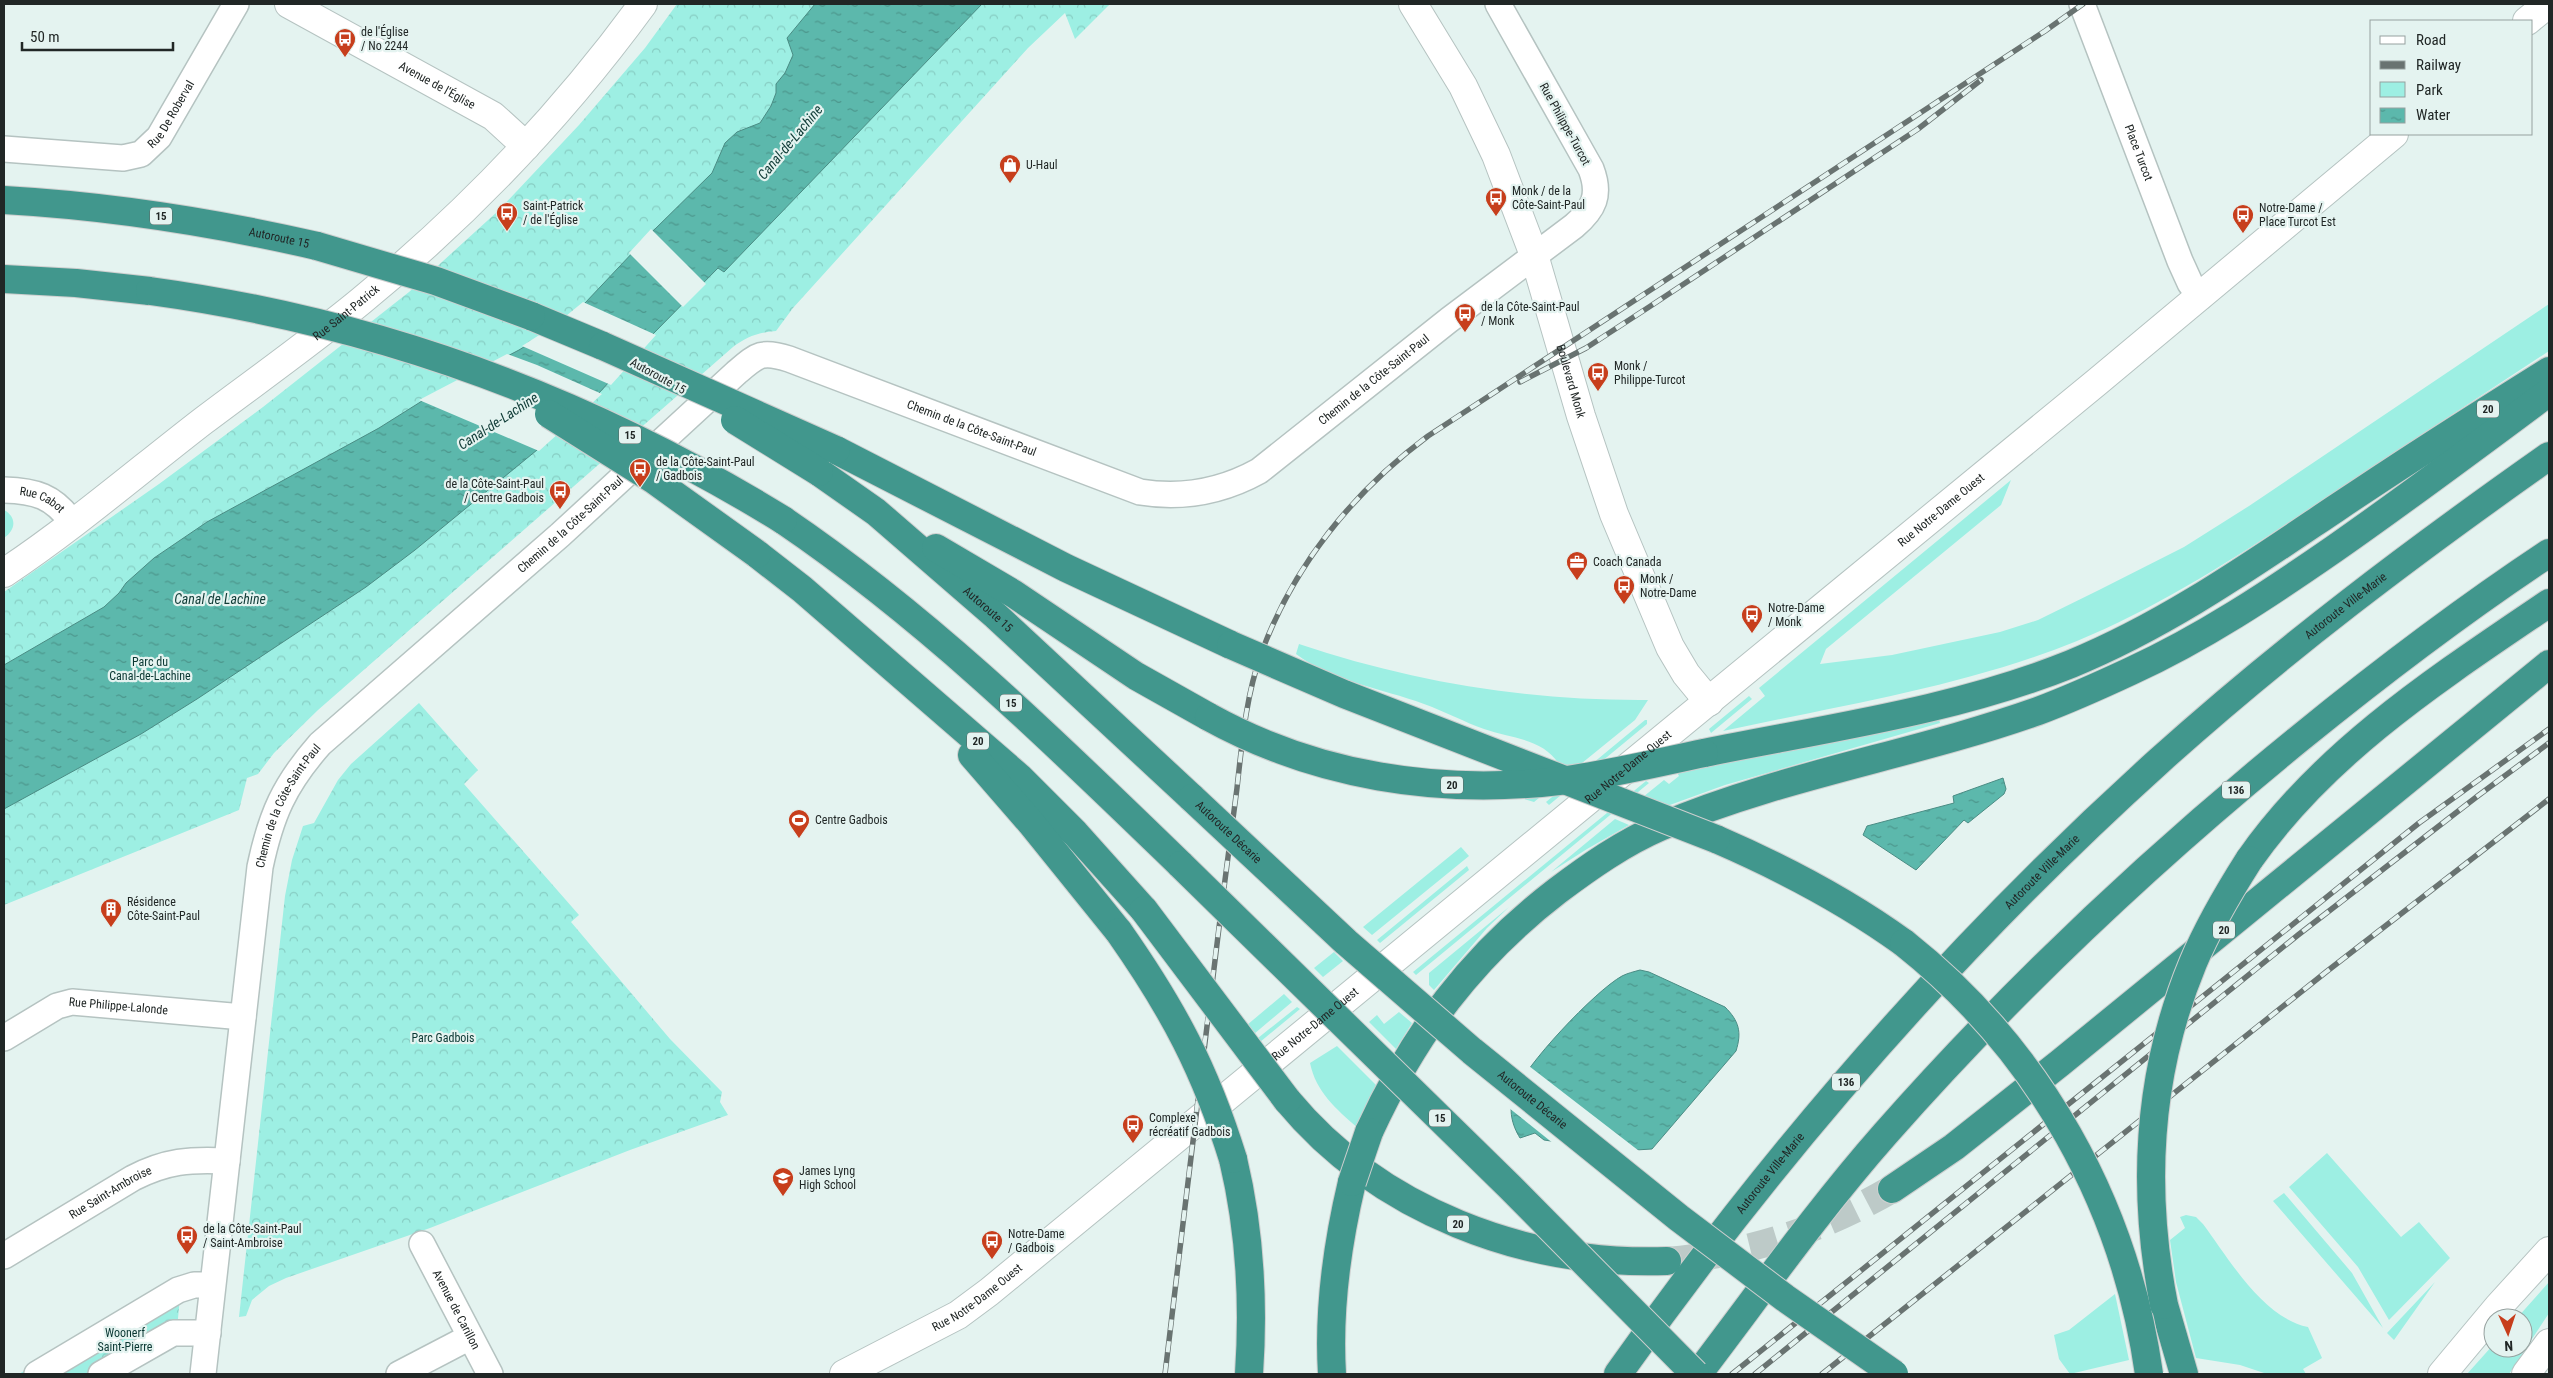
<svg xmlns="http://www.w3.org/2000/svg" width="2553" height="1378" viewBox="0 0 2553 1378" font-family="'Roboto Condensed',sans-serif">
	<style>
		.green { fill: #9defe3 }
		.forest { fill: url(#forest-crowns) }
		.water { fill: url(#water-ripples); stroke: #4a8c84 }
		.pier { fill: #e4f3f0 }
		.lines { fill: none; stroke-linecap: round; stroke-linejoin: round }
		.highway-tunnel { stroke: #bdcac8; stroke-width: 28; stroke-dasharray: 28 14; stroke-linecap: butt }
		.street-casing { stroke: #b5c3c1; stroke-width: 28 }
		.secondary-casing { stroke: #b5c3c1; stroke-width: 30 }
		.highway-casing { stroke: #cecfcf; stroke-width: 30 }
		.street { stroke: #fff; stroke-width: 25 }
		.secondary { stroke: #fff; stroke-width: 28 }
		.highway { stroke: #41978d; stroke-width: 28 }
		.rail-casing { stroke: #697371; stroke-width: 5.5 }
		.rail { stroke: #e4f3f0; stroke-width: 4; stroke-dasharray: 11; stroke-linecap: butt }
		.highway-bridge-casing { stroke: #cecfcf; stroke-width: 30; stroke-linecap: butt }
		.highway-bridge { stroke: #41978d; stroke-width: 28 }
		.labels { text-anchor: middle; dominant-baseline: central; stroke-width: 4.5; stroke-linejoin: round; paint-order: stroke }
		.shield { fill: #e4f3f0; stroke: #5c6463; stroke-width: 1 }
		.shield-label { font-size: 11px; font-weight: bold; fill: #212726 }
		.poi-label { font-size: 12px; fill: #212726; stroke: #e4f3f0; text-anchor: start }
		.street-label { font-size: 12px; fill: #212726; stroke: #e4f3f0 }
		.park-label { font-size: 12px; fill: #093631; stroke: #e4f3f0 }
		.water-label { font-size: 14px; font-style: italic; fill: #0f3b36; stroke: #e4f3f0 }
	</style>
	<defs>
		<pattern id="forest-crowns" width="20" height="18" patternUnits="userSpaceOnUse" patternTransform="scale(1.25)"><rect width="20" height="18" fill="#9defe3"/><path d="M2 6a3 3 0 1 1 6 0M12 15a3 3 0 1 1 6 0" fill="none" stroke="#87cdc3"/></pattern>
		<pattern id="water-ripples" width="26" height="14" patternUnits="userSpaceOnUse" patternTransform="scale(1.25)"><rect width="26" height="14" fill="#5cb8ac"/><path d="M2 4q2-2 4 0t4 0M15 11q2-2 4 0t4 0" fill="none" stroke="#4c968c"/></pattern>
	</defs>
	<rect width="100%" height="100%" fill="#e4f3f0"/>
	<path class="green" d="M2549,304V351C2474,400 2400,449 2325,499C2245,551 2165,605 2077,641C1963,687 1842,705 1723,731L1765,696L1759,688L2011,480L2001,505L1826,649L1820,664L1892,655L2000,632L2038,620L2099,590L2184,547L2249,506Z
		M4,510C17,517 16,530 4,538Z
		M1299,644C1412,682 1528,701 1648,700L1635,720L1534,802L1524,799V796L1560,766C1544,738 1512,739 1484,729C1464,722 1444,711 1424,704C1381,688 1333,682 1296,654Z
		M1749,696L1752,699L1711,733L1709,729Z
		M1938,715L1940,723L1725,785L1667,806L1643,797L1664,780L1669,784L1679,776L1675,769Z
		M1645,720H1647V724L1549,805L1546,802Z
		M1646,781L1649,783L1416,975L1413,972Z
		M1615,819L1629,825L1587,849L1551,872Z
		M1461,847L1469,856L1372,935L1363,927Z
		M1467,866L1469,870L1380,943L1377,940Z
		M1509,907L1487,928L1434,990L1429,985V973Z
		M1334,952L1343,961L1323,977L1314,968Z
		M1284,994L1292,1002L1254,1034L1247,1025Z
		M1297,1007L1300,1009L1260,1042L1258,1038Z
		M1399,1012L1412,1023L1396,1049L1369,1022L1377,1015L1384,1024Z
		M1337,1046L1376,1085L1358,1128C1336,1109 1316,1092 1310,1063Z
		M2327,1153L2401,1237L2419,1222L2450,1258L2389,1320L2358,1267L2289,1187Z
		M2284,1193L2352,1273L2383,1328L2273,1201Z
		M2186,1215L2196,1217L2203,1224C2229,1259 2263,1318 2308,1327L2322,1358L2303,1369L2306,1374H2267L2240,1365L2196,1358L2176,1282L2170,1240L2185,1228L2180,1217Z
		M2435,1282L2394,1340L2387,1333Z
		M2549,1282V1313L2509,1374H2467L2493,1345V1348H2523V1318H2517Z
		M2115,1294L2129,1360L2070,1374L2059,1359L2054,1335L2069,1330Z"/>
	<path class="forest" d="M677,4H1110L1075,39L1065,13L1028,48L793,308L776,331C759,332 746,337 733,347L318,710L274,753L258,774L247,778L239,810L4,905V592L159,484L263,407L409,292L498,211L579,125L645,48Z
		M419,703L478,770L464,784L579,915L571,922L670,1039L722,1092L720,1102L728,1115L630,1150L430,1228L286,1278L269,1286L252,1300L246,1316L239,1317L285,896L292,860L303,826L314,823L338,780L351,764Z
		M182,1275L176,1340L121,1374H19Z"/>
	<path class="water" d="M815,4H982L724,272L718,268L653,334L599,393L537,450L415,550L366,587L197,699L141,734L4,809V665L104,607L119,593L126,583L154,558L207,522L379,428L422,401L519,350L556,327L585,303L653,231L712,173L725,143L737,132L760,123L771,106L776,93V84L785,73L793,55L787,38Z
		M2003,778L2006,789L2004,794L1968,823L1964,820L1916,870L1863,835L1867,826L1954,803L1953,796Z
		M1640,970L1649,972L1725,1007C1739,1021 1742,1032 1736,1051L1652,1149L1619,1151L1544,1140L1535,1133L1520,1138C1512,1125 1508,1110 1514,1094C1524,1066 1595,991 1622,976C1628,973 1633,972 1640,970Z"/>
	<path class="pier" d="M651,229L706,284L683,307L629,253Z
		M583,302L656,335L611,385L522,346L555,325Z
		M507,354L537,365L602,394L539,451L419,400Z
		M1529,1066L1551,1083L1643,1154L1618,1153L1554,1144L1509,1108L1511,1095Z"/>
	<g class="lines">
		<path class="highway-tunnel" d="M1667,1261C1748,1254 1822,1230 1892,1189"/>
		<g class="street-casing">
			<g id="street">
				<path id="s1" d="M2082,4L2180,261L2190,283L2200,297"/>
				<path id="s2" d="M4,149L123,158L141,154L159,137L236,4"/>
				<path id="s3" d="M4,490C36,491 53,496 72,522"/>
				<path id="s4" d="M4,1038L57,1006L72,1002L243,1017"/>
				<path id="s5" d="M422,1244L490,1374"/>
				<path id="s6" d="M4,1256L133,1178C166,1161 190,1159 227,1161"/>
				<path d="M37,1374L178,1290L194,1285H212"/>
				<path d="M101,1374L173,1333H208"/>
				<path id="s7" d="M203,1374L260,867C271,815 284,785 320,744L560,535L736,373C757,355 761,350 789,359L1140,492C1183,499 1221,492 1259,471L1449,320L1574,226C1594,209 1601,195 1591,169L1498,4"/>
				<path d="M399,1374L470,1337"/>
			</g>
		</g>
		<g class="secondary-casing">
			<g id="secondary">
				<path id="s8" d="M289,4L493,116L526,146"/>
				<path id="s9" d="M1413,4L1463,86L1496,155L1534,255L1581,416L1614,514L1670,647L1686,674L1709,702"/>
				<path d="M2527,21L2548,4"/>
				<path id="s10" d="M4,573C73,527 137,472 203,421C256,381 310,343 361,301C467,214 562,115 643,4"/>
				<path id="s11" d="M844,1374L958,1315L989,1292L2097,382L2394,134"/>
				<path d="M2442,1374L2498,1307L2549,1251"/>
				<path d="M2526,1374L2549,1343"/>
			</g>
		</g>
		<g class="highway-casing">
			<g id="highway">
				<path id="s12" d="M4,200C109,206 213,222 317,246"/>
				<path d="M4,279L76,283L150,291"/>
				<path d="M531,316L603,346"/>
				<path d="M836,450L1066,568L1231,645"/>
				<path id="s13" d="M819,472L876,512L996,616L1192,798"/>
				<path d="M783,520C929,619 1054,742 1181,865"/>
				<path d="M936,548L1014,594L1136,676L1209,717"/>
				<path d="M757,554L802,589L1019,777L1075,833L1144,910"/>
				<path d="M1704,753C1827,728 1954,711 2071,664C2166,625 2250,566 2335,509C2406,461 2477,416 2549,371"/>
				<path d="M972,755L1031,823L1119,932"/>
				<path d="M1716,839C1783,868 1846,901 1904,943"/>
				<path d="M2249,860C2325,751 2440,677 2549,603"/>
				<path d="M1287,1100C1379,1211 1525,1266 1667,1261"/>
				<path d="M1369,1132C1414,1034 1471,957 1557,891C1589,867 1623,843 1660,827C1782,775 1914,755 2038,711C2070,699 2101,685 2131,671C2203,638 2269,594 2334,549C2407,498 2478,445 2549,392"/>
				<path d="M1233,1159C1250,1230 1254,1301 1249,1374"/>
				<path d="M1892,1189L1954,1147L2060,1063L2549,664"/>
				<path d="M2164,1305L2184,1374"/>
				<path d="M1332,1374C1328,1309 1337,1245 1352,1182"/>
				<path id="s14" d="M1618,1374C1776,1151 1956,944 2159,761C2282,650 2414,551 2549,456"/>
				<path d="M1698,1374C1759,1294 1818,1210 1885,1134C2012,990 2151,859 2300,738C2380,673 2463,610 2549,553"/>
			</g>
		</g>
		<use href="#street" class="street"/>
		<use href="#secondary" class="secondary"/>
		<use href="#highway" class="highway"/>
		<g class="rail-casing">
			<path id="rail" d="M1520,382L1586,348L1649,307L1918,129L1981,80
				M1165,1374C1184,1217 1202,1060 1222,903C1227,864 1232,826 1237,788C1242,743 1246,696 1261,654C1293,566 1353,492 1428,436L2045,31L2083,4
				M1732,1374L2419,823L2549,729
				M1755,1374L2298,935L2479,795L2549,743
				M1822,1374L2326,972L2549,799"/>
		</g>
		<use href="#rail" class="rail"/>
		<g class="highway-bridge-casing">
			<g id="highway-bridge">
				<path d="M317,246L436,281L531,316"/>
				<path d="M150,291C377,322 589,400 783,520"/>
				<path d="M603,346L836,450"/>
				<path d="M549,414L654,480L757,554"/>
				<path d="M735,420L819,472"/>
				<path d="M1231,645L1344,694L1716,839"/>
				<path d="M1209,717C1316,776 1438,795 1559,781C1607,775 1656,763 1704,753"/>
				<path id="s15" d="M1192,798L1346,942L1472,1051L1679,1218L1785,1298L1894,1374"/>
				<path d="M1181,865L1510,1187L1695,1374"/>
				<path d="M1144,910L1287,1100"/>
				<path d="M1119,932C1173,1009 1205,1069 1233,1159"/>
				<path d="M1904,943C2039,1050 2125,1204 2149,1374"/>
				<path d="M1352,1182L1369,1132"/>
				<path d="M2164,1305C2141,1188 2147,1074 2193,963C2208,927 2228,893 2249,860"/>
			</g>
		</g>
		<use href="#highway-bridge" class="highway-bridge"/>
	</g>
	<defs>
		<g id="bus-pin" transform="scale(1.125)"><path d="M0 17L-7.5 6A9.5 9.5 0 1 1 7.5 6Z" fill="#c73e1c" stroke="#e4f3f0"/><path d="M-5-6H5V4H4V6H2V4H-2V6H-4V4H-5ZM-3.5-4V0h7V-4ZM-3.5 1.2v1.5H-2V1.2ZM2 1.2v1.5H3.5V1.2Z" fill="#fff"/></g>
		<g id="shop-pin" transform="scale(1.125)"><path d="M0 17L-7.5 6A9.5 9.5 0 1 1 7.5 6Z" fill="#c73e1c" stroke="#e4f3f0"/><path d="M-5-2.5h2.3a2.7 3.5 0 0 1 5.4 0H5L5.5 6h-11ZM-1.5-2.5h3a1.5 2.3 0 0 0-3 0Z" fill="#fff"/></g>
		<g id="office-pin" transform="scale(1.125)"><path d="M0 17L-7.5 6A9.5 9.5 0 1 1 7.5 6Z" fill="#c73e1c" stroke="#e4f3f0"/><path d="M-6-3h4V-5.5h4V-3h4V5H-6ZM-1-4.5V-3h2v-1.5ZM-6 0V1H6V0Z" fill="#fff"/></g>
		<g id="stadium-pin" transform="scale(1.125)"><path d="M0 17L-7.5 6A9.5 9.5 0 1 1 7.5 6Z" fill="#c73e1c" stroke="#e4f3f0"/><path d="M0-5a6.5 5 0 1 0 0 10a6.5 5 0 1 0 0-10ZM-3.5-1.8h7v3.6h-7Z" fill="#fff"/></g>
		<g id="building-pin" transform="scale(1.125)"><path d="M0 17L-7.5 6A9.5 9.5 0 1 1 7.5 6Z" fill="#c73e1c" stroke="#e4f3f0"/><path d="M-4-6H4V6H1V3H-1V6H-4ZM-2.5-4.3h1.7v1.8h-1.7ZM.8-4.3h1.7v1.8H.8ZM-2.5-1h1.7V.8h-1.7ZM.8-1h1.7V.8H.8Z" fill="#fff"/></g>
		<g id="school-pin" transform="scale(1.125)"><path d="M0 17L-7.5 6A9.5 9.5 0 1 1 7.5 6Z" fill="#c73e1c" stroke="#e4f3f0"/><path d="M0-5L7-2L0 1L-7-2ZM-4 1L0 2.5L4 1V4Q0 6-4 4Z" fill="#fff"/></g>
	</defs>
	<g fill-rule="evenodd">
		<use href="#bus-pin" x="345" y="39"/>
		<use href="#shop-pin" x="1010" y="165"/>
		<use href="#bus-pin" x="1496" y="198"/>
		<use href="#bus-pin" x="507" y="213"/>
		<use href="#bus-pin" x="2243" y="215"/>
		<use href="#bus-pin" x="1465" y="314"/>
		<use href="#bus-pin" x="1598" y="373"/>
		<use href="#bus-pin" x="640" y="469"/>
		<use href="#bus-pin" x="560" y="491"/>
		<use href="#office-pin" x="1577" y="562"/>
		<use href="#bus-pin" x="1624" y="586"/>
		<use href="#bus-pin" x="1752" y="615"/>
		<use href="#stadium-pin" x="799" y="820"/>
		<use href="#building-pin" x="111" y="909"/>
		<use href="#bus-pin" x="1133" y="1125"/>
		<use href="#school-pin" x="783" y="1178"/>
		<use href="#bus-pin" x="187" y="1236"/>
		<use href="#bus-pin" x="992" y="1241"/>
	</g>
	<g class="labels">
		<g class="shield">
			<rect x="150" y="207.5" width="22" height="17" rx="4"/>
			<rect x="2477" y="400.5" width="22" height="17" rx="4"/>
			<rect x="619" y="426.5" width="22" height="17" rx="4"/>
			<rect x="1000" y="694.5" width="22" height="17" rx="4"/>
			<rect x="967" y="732.5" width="22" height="17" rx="4"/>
			<rect x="1441" y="776.5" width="22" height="17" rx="4"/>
			<rect x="2222" y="781.5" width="28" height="17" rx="4"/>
			<rect x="2213" y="921.5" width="22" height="17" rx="4"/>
			<rect x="1832" y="1073.5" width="28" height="17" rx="4"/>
			<rect x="1429" y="1109.5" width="22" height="17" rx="4"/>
			<rect x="1447" y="1215.5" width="22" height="17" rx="4"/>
		</g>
		<g class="shield-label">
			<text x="161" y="216">15</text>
			<text x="2488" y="409">20</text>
			<text x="630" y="435">15</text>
			<text x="1011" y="703">15</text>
			<text x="978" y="741">20</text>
			<text x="1452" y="785">20</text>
			<text x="2236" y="790">136</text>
			<text x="2224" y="930">20</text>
			<text x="1846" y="1082">136</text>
			<text x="1440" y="1118">15</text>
			<text x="1458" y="1224">20</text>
		</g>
		<g class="poi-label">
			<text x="361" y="32">de l'Église<tspan x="361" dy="14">/ No 2244</tspan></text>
			<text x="1026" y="165">U-Haul</text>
			<text x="1512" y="191">Monk / de la<tspan x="1512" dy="14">Côte-Saint-Paul</tspan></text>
			<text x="523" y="206">Saint-Patrick<tspan x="523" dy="14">/ de l'Église</tspan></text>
			<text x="2259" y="208">Notre-Dame /<tspan x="2259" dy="14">Place Turcot Est</tspan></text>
			<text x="1481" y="307">de la Côte-Saint-Paul<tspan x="1481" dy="14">/ Monk</tspan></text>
			<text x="1614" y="366">Monk /<tspan x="1614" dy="14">Philippe-Turcot</tspan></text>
			<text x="656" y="462">de la Côte-Saint-Paul<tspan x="656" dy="14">/ Gadbois</tspan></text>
			<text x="544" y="484" text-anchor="end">de la Côte-Saint-Paul<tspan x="544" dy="14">/ Centre Gadbois</tspan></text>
			<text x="1593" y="562">Coach Canada</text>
			<text x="1640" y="579">Monk /<tspan x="1640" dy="14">Notre-Dame</tspan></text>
			<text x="1768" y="608">Notre-Dame<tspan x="1768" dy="14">/ Monk</tspan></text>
			<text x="815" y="820">Centre Gadbois</text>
			<text x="127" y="902">Résidence<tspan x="127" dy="14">Côte-Saint-Paul</tspan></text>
			<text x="1149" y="1118">Complexe<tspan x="1149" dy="14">récréatif Gadbois</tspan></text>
			<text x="799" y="1171">James Lyng<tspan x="799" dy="14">High School</tspan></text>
			<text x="203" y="1229">de la Côte-Saint-Paul<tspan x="203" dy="14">/ Saint-Ambroise</tspan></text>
			<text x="1008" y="1234">Notre-Dame<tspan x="1008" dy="14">/ Gadbois</tspan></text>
		</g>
		<g class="street-label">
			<text stroke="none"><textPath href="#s8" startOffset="169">Avenue de l'Église</textPath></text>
			<text stroke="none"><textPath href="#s2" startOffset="188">Rue De Roberval</textPath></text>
			<text transform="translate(1565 124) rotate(61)">Rue Philippe-Turcot</text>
			<text stroke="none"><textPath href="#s1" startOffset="159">Place Turcot</textPath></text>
			<text stroke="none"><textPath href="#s12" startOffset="278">Autoroute 15</textPath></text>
			<text stroke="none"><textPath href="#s10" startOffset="430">Rue Saint-Patrick</textPath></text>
			<text transform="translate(658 376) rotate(29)">Autoroute 15</text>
			<text stroke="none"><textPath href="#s7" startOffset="1911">Chemin de la Côte-Saint-Paul</textPath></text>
			<text stroke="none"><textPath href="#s9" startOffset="411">Boulevard Monk</textPath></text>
			<text stroke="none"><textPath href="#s7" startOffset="1461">Chemin de la Côte-Saint-Paul</textPath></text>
			<text stroke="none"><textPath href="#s3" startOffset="40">Rue Cabot</textPath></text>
			<text stroke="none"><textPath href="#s11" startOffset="1399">Rue Notre-Dame Ouest</textPath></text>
			<text stroke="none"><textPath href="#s7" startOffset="982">Chemin de la Côte-Saint-Paul</textPath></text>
			<text stroke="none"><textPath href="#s14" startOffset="1062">Autoroute Ville-Marie</textPath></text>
			<text stroke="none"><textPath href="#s13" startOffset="218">Autoroute 15</textPath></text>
			<text stroke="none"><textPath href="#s11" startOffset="994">Rue Notre-Dame Ouest</textPath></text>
			<text stroke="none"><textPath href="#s7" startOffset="578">Chemin de la Côte-Saint-Paul</textPath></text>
			<text stroke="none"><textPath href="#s15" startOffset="50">Autoroute Décarie</textPath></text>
			<text stroke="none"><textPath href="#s14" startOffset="658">Autoroute Ville-Marie</textPath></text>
			<text stroke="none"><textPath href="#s4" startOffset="124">Rue Philippe-Lalonde</textPath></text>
			<text stroke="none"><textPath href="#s11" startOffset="589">Rue Notre-Dame Ouest</textPath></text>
			<text stroke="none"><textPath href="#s15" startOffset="455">Autoroute Décarie</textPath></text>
			<text stroke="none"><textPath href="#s14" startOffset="252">Autoroute Ville-Marie</textPath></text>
			<text stroke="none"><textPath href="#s6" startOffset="124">Rue Saint-Ambroise</textPath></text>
			<text stroke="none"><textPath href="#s11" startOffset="154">Rue Notre-Dame Ouest</textPath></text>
			<text stroke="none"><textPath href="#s5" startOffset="74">Avenue de Carillon</textPath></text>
		</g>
		<g class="park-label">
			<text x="150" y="662">Parc du<tspan x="150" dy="14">Canal-de-Lachine</tspan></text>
			<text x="443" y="1038">Parc Gadbois</text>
			<text x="125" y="1333">Woonerf<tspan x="125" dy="14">Saint-Pierre</tspan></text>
		</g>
		<g class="water-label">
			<text transform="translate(790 142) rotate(-50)">Canal-de-Lachine</text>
			<text transform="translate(498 421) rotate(-33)">Canal-de-Lachine</text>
			<text x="220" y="599">Canal de Lachine</text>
		</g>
	</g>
	<rect width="2553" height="1378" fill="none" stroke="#212726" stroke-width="10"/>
	<rect x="2370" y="20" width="162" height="115" fill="#e4f3f0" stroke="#96a19f"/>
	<rect x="2380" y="36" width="25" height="8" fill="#ffffff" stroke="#96a19f"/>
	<text x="2416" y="45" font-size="15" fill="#212726">Road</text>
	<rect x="2380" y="61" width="25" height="8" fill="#697371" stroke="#96a19f"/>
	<text x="2416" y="70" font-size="15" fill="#212726">Railway</text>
	<rect x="2380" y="82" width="25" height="15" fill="#9defe3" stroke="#96a19f"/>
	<text x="2416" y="95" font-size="15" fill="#212726">Park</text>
	<rect x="2380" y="108" width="25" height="15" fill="url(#water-ripples)" stroke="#96a19f"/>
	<text x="2416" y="120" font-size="15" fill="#212726">Water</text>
	<g transform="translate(2508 1333) rotate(177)"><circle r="24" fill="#e4f3f0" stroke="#96a19f"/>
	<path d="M0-4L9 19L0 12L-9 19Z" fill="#c73e1c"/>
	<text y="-8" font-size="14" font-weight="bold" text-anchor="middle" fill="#212726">N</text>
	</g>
	<path d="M22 42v8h151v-8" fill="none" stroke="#212726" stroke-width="2.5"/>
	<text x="30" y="42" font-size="15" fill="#212726" stroke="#e4f3f0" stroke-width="4" paint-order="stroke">50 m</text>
</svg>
